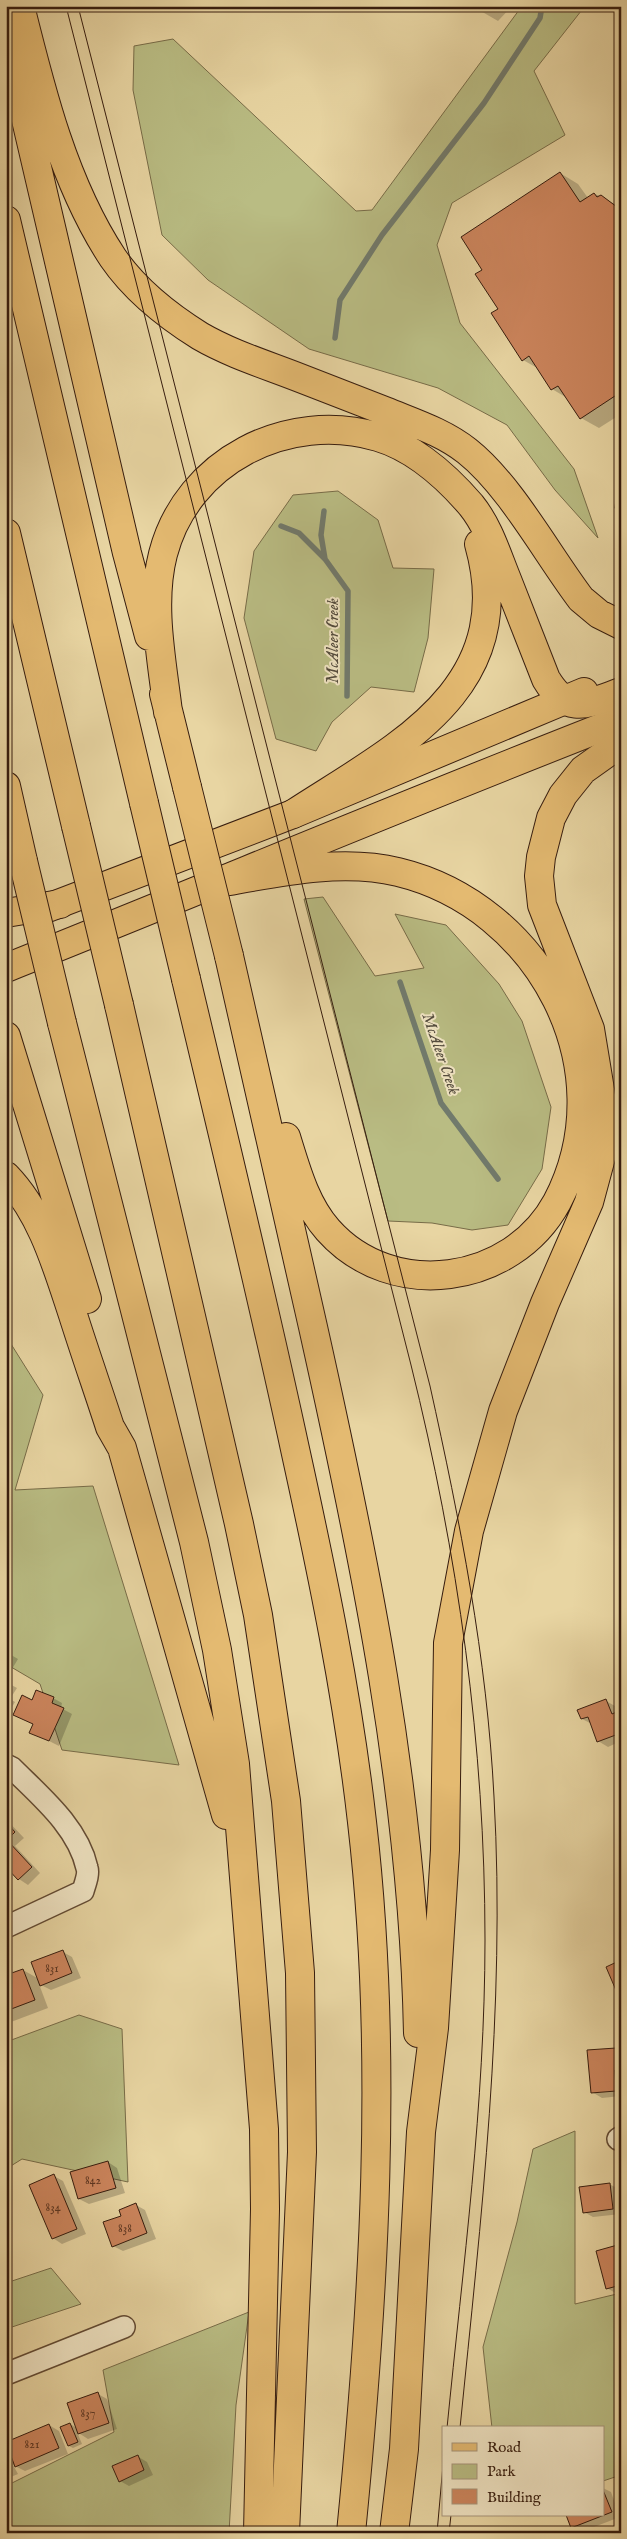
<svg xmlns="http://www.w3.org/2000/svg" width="627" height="2539" viewBox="0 0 627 2539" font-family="'IM FELL English',serif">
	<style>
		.green { fill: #b9bc83; stroke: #786c48 }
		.shadow { fill: #0003 }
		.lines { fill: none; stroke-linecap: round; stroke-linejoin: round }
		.stream { stroke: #717a6c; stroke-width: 5.5 }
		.building { fill: #cc855d; stroke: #361c0e }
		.minor-casing { stroke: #624a33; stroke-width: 24 }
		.primary-casing { stroke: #361c0e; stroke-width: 30 }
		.motorway-casing { stroke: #361c0e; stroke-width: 30 }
		.minor { stroke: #f0e4c3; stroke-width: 21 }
		.primary { stroke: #e4ba71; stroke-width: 28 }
		.motorway { stroke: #e4ba71; stroke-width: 28 }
		.tram { stroke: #361c0e; stroke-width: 1 }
		.motorway-bridge-casing { stroke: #361c0e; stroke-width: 30; stroke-linecap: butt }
		.motorway-bridge { stroke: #e4ba71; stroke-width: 28 }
		.labels { text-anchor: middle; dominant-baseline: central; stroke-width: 4; stroke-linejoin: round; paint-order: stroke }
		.number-label { font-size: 12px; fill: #5c3622 }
		.water-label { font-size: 16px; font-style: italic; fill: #534b3d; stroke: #f0e4c3 }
	</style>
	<rect width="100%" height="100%" fill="#e8d5a2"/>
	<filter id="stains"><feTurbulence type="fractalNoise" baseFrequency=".004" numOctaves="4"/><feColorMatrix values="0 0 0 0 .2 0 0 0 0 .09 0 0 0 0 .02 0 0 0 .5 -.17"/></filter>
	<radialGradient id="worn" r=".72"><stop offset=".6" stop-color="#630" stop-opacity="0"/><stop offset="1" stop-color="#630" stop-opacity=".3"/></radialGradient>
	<path class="green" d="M522,6H585L534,71L565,135L452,203L437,245L460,323L574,469L598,538L555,490L507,425L438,388L309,349L208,280L162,235L133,90L134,46L173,39L356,211L372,210Z
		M338,491L378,520L393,568L434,569L428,638L414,692L371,687L332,722L316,751L276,739L244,618L254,551L293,495Z
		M323,897L375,976L424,968L395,914L446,925L499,984L522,1021L551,1107L542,1169L508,1225L472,1230L432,1223L388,1221L304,899Z
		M6,1336L43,1395L15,1490L93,1486L179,1765L62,1750L40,1684L6,1664Z
		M79,2015L122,2029L128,2182L22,2159L6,2169V2042Z
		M575,2131V2304L621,2293V2475L603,2481V2428H492L483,2347L517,2222L533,2149Z
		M51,2268L81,2304L6,2329V2283Z
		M249,2312L236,2405L229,2533H6V2486L114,2432L103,2370Z"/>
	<path class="shadow" d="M472,6H512L498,21Z
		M560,173L578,184L588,198L594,194L601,196L621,208V414L599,428L581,418L567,398L552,389L539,369L523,360L484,270Z
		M6,1652L18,1659L6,1679Z
		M6,1682L17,1688L10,1699L15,1702L6,1717Z
		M53,1698L62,1703L61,1708L72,1714L59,1746L31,1732L34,1724L15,1715L33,1701Z
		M606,1701L615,1706L618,1712L621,1711V1741L608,1747L598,1741L592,1724L582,1719Z
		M6,1819L24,1838L15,1846L40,1873L28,1885L19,1879L6,1865Z
		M63,1952L72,1957L81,1978L51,1990L39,1984L48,2008L11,2022L6,2020V1966L12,1969L14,1974L23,1970L39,1979Z
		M616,2049L621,2052V2096L602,2098L592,2092Z
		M108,2162L117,2168L125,2193L89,2204L79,2199Z
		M54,2176L63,2181L86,2234L62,2244L53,2238Z
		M609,2184L619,2189L621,2214L593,2217L584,2212Z
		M136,2205L145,2210L156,2239L123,2251L113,2246L123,2217Z
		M621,2246V2293L617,2294L607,2288Z
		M98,2394L107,2399L117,2429L88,2439L77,2432L82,2444L73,2448L69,2446L70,2424L77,2428Z
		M49,2425L59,2431L68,2454L25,2471L13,2465L18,2474L6,2479V2451L11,2454L6,2444Z
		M137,2456L147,2462L153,2475L129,2486L120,2481Z
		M603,2488L611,2492L620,2517L581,2532L572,2527L603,2515Z"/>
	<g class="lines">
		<path class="stream" d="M335,338L340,300L382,235L484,103L540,18L542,6
			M324,511L321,535L325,559
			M281,526L299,533L325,559L348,591L347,696
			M400,982L441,1103L498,1179"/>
	</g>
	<path class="building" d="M560,172L580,202L594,193L597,197L601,195L621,210V392L580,419L558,386L551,390L529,356L522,361L491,313L498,309L475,274L482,270L461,237Z
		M616,498H621V517L615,508Z
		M36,1690L54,1697L52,1703L64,1708L49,1741L29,1733L33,1724L13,1715L22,1695L32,1700Z
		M606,1699L612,1714L621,1710V1733L597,1742L588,1717L581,1719L577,1710Z
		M6,1822L15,1832L7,1840L32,1867L18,1880L6,1867Z
		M63,1950L72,1973L40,1986L31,1962Z
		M621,1960V2002L606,1967Z
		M23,1969L35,2000L6,2011V1975Z
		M616,2048L620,2070H615L616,2091L591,2093L587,2050Z
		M108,2161L116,2188L78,2199L70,2172Z
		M54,2174L77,2229L52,2239L29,2185Z
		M610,2183L613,2209L583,2213L579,2187Z
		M136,2203L147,2233L112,2247L103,2222L121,2216L119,2210Z
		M621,2244V2285L606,2289L596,2251Z
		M98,2392L109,2423L78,2434L67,2403Z
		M70,2423L78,2442L68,2446L60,2427Z
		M49,2424L59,2448L15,2467L6,2442Z
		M138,2455L144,2470L119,2482L112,2466Z
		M603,2490L612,2512L571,2528L566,2515H603Z"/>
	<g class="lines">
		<g class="minor-casing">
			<path id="minor" d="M6,1765L12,1768C40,1796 78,1827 87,1868C89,1874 85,1884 83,1891L6,1927
				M618,2139L621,2137
				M6,2374L124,2327"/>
		</g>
		<g class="primary-casing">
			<path id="primary" d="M37,912L293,814L584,692
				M6,968C211,886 415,800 621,720"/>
		</g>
		<g class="motorway-casing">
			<path id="motorway" d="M20,6C41,91 64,184 113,258C135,290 168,316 200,336C231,354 267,365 300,378C329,389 357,400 385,411C414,423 443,432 467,451C510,485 547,554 581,599L599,614L621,625
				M6,34L127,553L149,636
				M6,220L144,803
				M6,533L76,826
				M164,694L187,787
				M168,712C162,661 150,604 163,554C187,461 288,410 378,437C415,448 446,476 471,505C488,526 496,552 506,577C519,611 533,645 546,679C568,716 587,704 621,692
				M6,786L23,861
				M293,814C394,748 520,690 479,544
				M218,883C275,873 340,858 398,872C539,906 627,1068 557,1202C512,1285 392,1302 328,1230C305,1204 296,1169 286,1137
				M6,913L60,904
				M229,956C258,1079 285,1203 313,1327C365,1560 413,1793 418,2033
				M186,979C223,1135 261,1291 295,1449C322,1572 348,1697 362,1822C389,2055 374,2300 351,2533
				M119,1005L239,1524L258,1615L286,1801L300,1973L302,2152L285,2533
				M62,1023L194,1542L217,1650L235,1764L264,2129L265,2209L258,2533
				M6,1036L87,1299
				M6,1176C42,1213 57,1267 73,1315C85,1353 98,1390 110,1427L122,1448L226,1815
				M394,2533L404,2449L421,2132L434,2028L445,1850L448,1643L469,1531L503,1411L545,1303L589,1202L603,1150L602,1102L590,1029L542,905L539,876L541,857L551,818L563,795L583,770L621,743"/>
		</g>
		<use href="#minor" class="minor"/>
		<use href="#primary" class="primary"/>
		<use href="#motorway" class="motorway"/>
		<path class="tram" d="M66,6L411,1365C458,1554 485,1745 485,1940C485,2103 463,2266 447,2428
			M78,6L430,1386C460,1521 487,1658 494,1797C506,2009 481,2218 460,2428
			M437,2533L443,2465
			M449,2533L451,2515"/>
		<g class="motorway-bridge-casing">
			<path id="motorway-bridge" d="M187,787L229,956
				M144,803L186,979
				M76,826L119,1005
				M23,861L62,1023"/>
		</g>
		<use href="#motorway-bridge" class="motorway-bridge"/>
	</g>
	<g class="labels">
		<g class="number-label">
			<text x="52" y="1968">831</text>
			<text x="93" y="2180">842</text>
			<text x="53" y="2207">834</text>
			<text x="125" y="2228">838</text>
			<text x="88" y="2413">837</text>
			<text x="32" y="2444">821</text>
		</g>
		<g class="water-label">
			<text transform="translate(334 641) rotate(-90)">McAleer Creek</text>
			<text transform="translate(440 1054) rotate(71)">McAleer Creek</text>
		</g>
	</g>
	<rect width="627" height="2539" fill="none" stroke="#e8d5a2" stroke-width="25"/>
	<rect x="8" y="8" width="612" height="2524" fill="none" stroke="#361c0e" stroke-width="2.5"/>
	<rect x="12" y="12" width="602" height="2514" fill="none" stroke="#361c0e"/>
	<rect x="442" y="2426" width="162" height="90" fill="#f0e4c3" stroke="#a6947b"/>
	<rect x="452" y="2443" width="25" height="8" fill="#e4ba71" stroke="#a6947b"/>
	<text x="487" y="2452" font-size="15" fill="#361c0e">Road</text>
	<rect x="452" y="2464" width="25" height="15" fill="#b9bc83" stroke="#a6947b"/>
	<text x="487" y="2476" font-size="15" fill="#361c0e">Park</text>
	<rect x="452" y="2489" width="25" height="15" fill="#cc855d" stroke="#a6947b"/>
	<text x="487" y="2502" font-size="15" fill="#361c0e">Building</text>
	<rect width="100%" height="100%" filter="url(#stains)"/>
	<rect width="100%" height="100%" fill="url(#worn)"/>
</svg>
